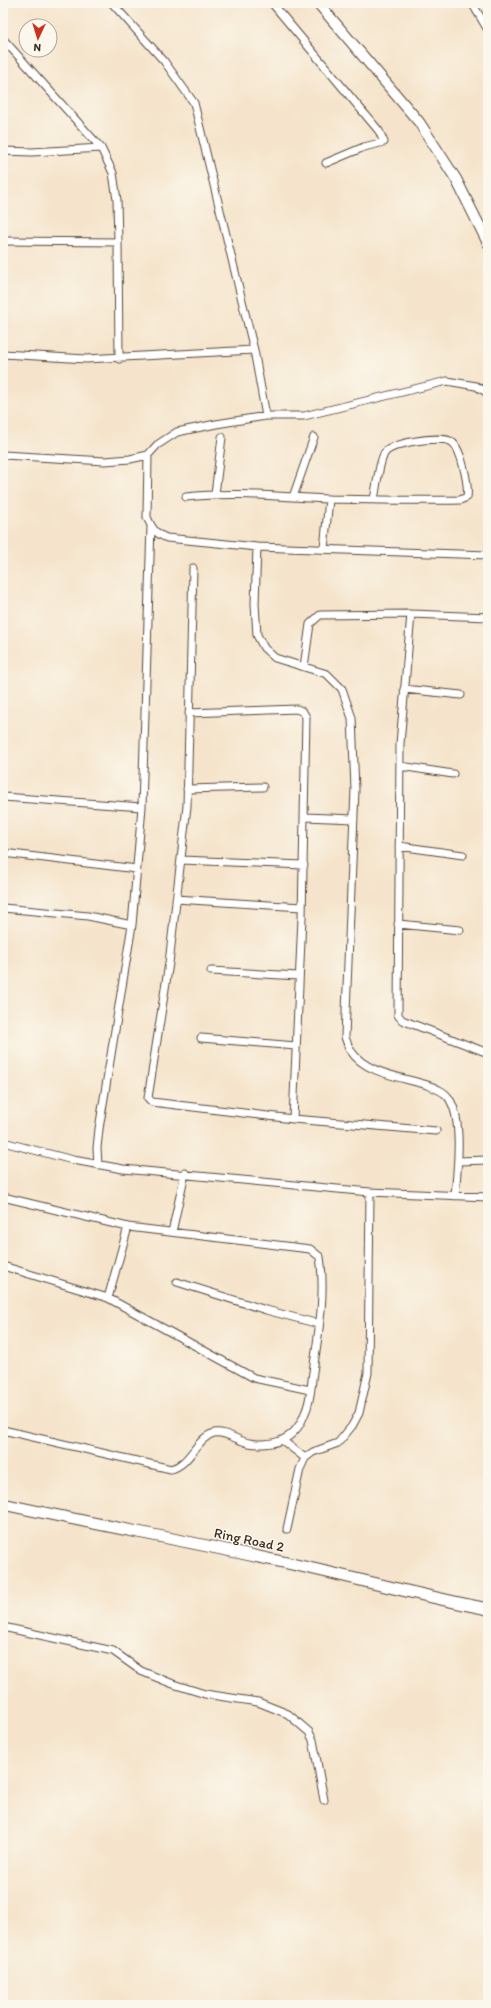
<svg xmlns="http://www.w3.org/2000/svg" width="491" height="2008" viewBox="0 0 491 2008" font-family="Itim,sans-serif">
	<style>
		.lines { fill: none; stroke-linecap: round; stroke-linejoin: round }
		.street-casing { stroke: #574638; stroke-width: 9 }
		.secondary-casing { stroke: #574638; stroke-width: 12 }
		.primary-casing { stroke: #574638; stroke-width: 13 }
		.street { stroke: #fff; stroke-width: 7 }
		.secondary { stroke: #fff; stroke-width: 10 }
		.primary { stroke: #fff; stroke-width: 11 }
		.labels { text-anchor: middle; dominant-baseline: central; stroke-width: 3; stroke-linejoin: round; paint-order: stroke }
		.street-label { font-size: 14px; fill: #3b2a1e; stroke: #fbf7ec }
	</style>
	<rect width="100%" height="100%" fill="#fbf7ec"/>
	<filter id="ink" filterUnits="userSpaceOnUse"><feTurbulence type="fractalNoise" baseFrequency=".025" numOctaves="2"/><feDisplacementMap in="SourceGraphic" scale="8" xChannelSelector="R" yChannelSelector="G"/><feConvolveMatrix kernelMatrix="1 2 1 2 8 2 1 2 1" color-interpolation-filters="sRGB"/></filter>
	<filter id="wash" filterUnits="userSpaceOnUse"><feTurbulence type="fractalNoise" baseFrequency=".012" numOctaves="4" result="noise"/><feDisplacementMap in="SourceGraphic" scale="16" xChannelSelector="R" yChannelSelector="G"/><feGaussianBlur stdDeviation="0.9" result="paint"/><feColorMatrix in="noise" values="0 0 0 0 0 0 0 0 0 0 0 0 0 0 0 0 0 1.4 0 .05"/><feComposite in="paint" operator="in"/></filter>
	<g filter="url(#wash)">
		<rect width="100%" height="100%" fill="#f5e4cb"/>
	</g>
	<g filter="url(#ink)">
		<g class="lines">
			<g class="street-casing">
				<path id="street" d="M112,3L164,61L194,103L254,350L266,416
					M272,3L379,131L384,142L364,147L326,163
					M472,3L488,30
					M3,39L101,148L113,173L117,200L118,242L119,359
					M3,151L32,152L101,148
					M3,241L118,242
					M3,354L86,359L254,350
					M3,455L105,461L130,459L148,455L157,445L177,432L216,424L266,416H304L447,381L476,386L488,393
					M148,455L147,517C152,529 156,534 167,538L257,547L488,555
					M215,494L222,437
					M186,497C234,491 281,497 329,499C373,500 417,501 460,500L467,497C469,486 461,445 450,441C439,436 390,442 384,454C378,466 377,486 374,499
					M293,497L314,437
					M257,547L255,604L257,635L264,648L275,658L327,674L342,689L352,718L355,789L345,1037C347,1042 348,1047 351,1051C365,1073 401,1077 424,1084C432,1087 443,1090 448,1097C464,1118 457,1171 455,1196
					M324,549L329,499
					M193,568L187,806L169,963L148,1098L152,1102L293,1119L436,1131
					M411,614L400,744L398,1015L402,1020L488,1053
					M304,667L310,624L320,615L411,614L488,617
					M404,689L461,695
					M189,713L297,709L303,712L306,717L302,918L293,1119
					M400,766L453,774
					M187,789L263,787
					M3,797L142,807
					M305,817L354,819
					M399,846L463,855
					M3,853L137,869
					M181,860L304,865
					M176,899L302,907
					M3,908L88,916L132,925
					M398,924L460,930
					M211,971L299,976
					M201,1038L296,1046
					M3,1142L73,1160L123,1169L370,1192L488,1197
					M458,1161L488,1160
					M98,1165L97,1148L99,1129L132,925L142,807L151,526
					M3,1197L128,1227L310,1249L320,1257C326,1294 318,1335 313,1372C311,1385 311,1401 305,1413C301,1424 294,1435 282,1440C273,1444 259,1445 249,1443C238,1441 226,1431 214,1433C196,1438 191,1464 171,1469L3,1430
					M172,1232L185,1173
					M3,1266L108,1298L254,1378L310,1390
					M177,1282L266,1310L319,1324
					M108,1298L128,1227
					M282,1440L305,1458
					M287,1529L300,1469L305,1458L313,1452L338,1443L352,1426L359,1413L368,1373L370,1192
					M3,1627L113,1651L141,1671L173,1684L205,1694L258,1702L288,1714L309,1732L313,1740L324,1800"/>
			</g>
			<g class="secondary-casing">
				<path id="secondary" d="M318,3L419,122L456,179L488,243"/>
			</g>
			<g class="primary-casing">
				<path id="primary" d="M3,1504C93,1524 183,1540 273,1560C345,1575 416,1595 488,1609"/>
			</g>
			<use href="#street" class="street"/>
			<use href="#secondary" class="secondary"/>
			<use href="#primary" class="primary"/>
		</g>
	</g>
	<g class="labels">
		<g class="street-label">
			<text transform="translate(249 1540) rotate(12)">Ring Road 2</text>
		</g>
	</g>
	<rect width="491" height="2008" fill="none" stroke="#fbf7ec" stroke-width="16"/>
	<g transform="translate(38 38) rotate(184)"><circle r="19" fill="#fbf7ec" stroke="#aea59a"/>
	<path d="M0-3L7 15L0 10L-7 15Z" fill="#c8321e"/>
	<text y="-6" font-size="11" font-weight="bold" text-anchor="middle" fill="#3b2a1e">N</text>
	</g>
</svg>
